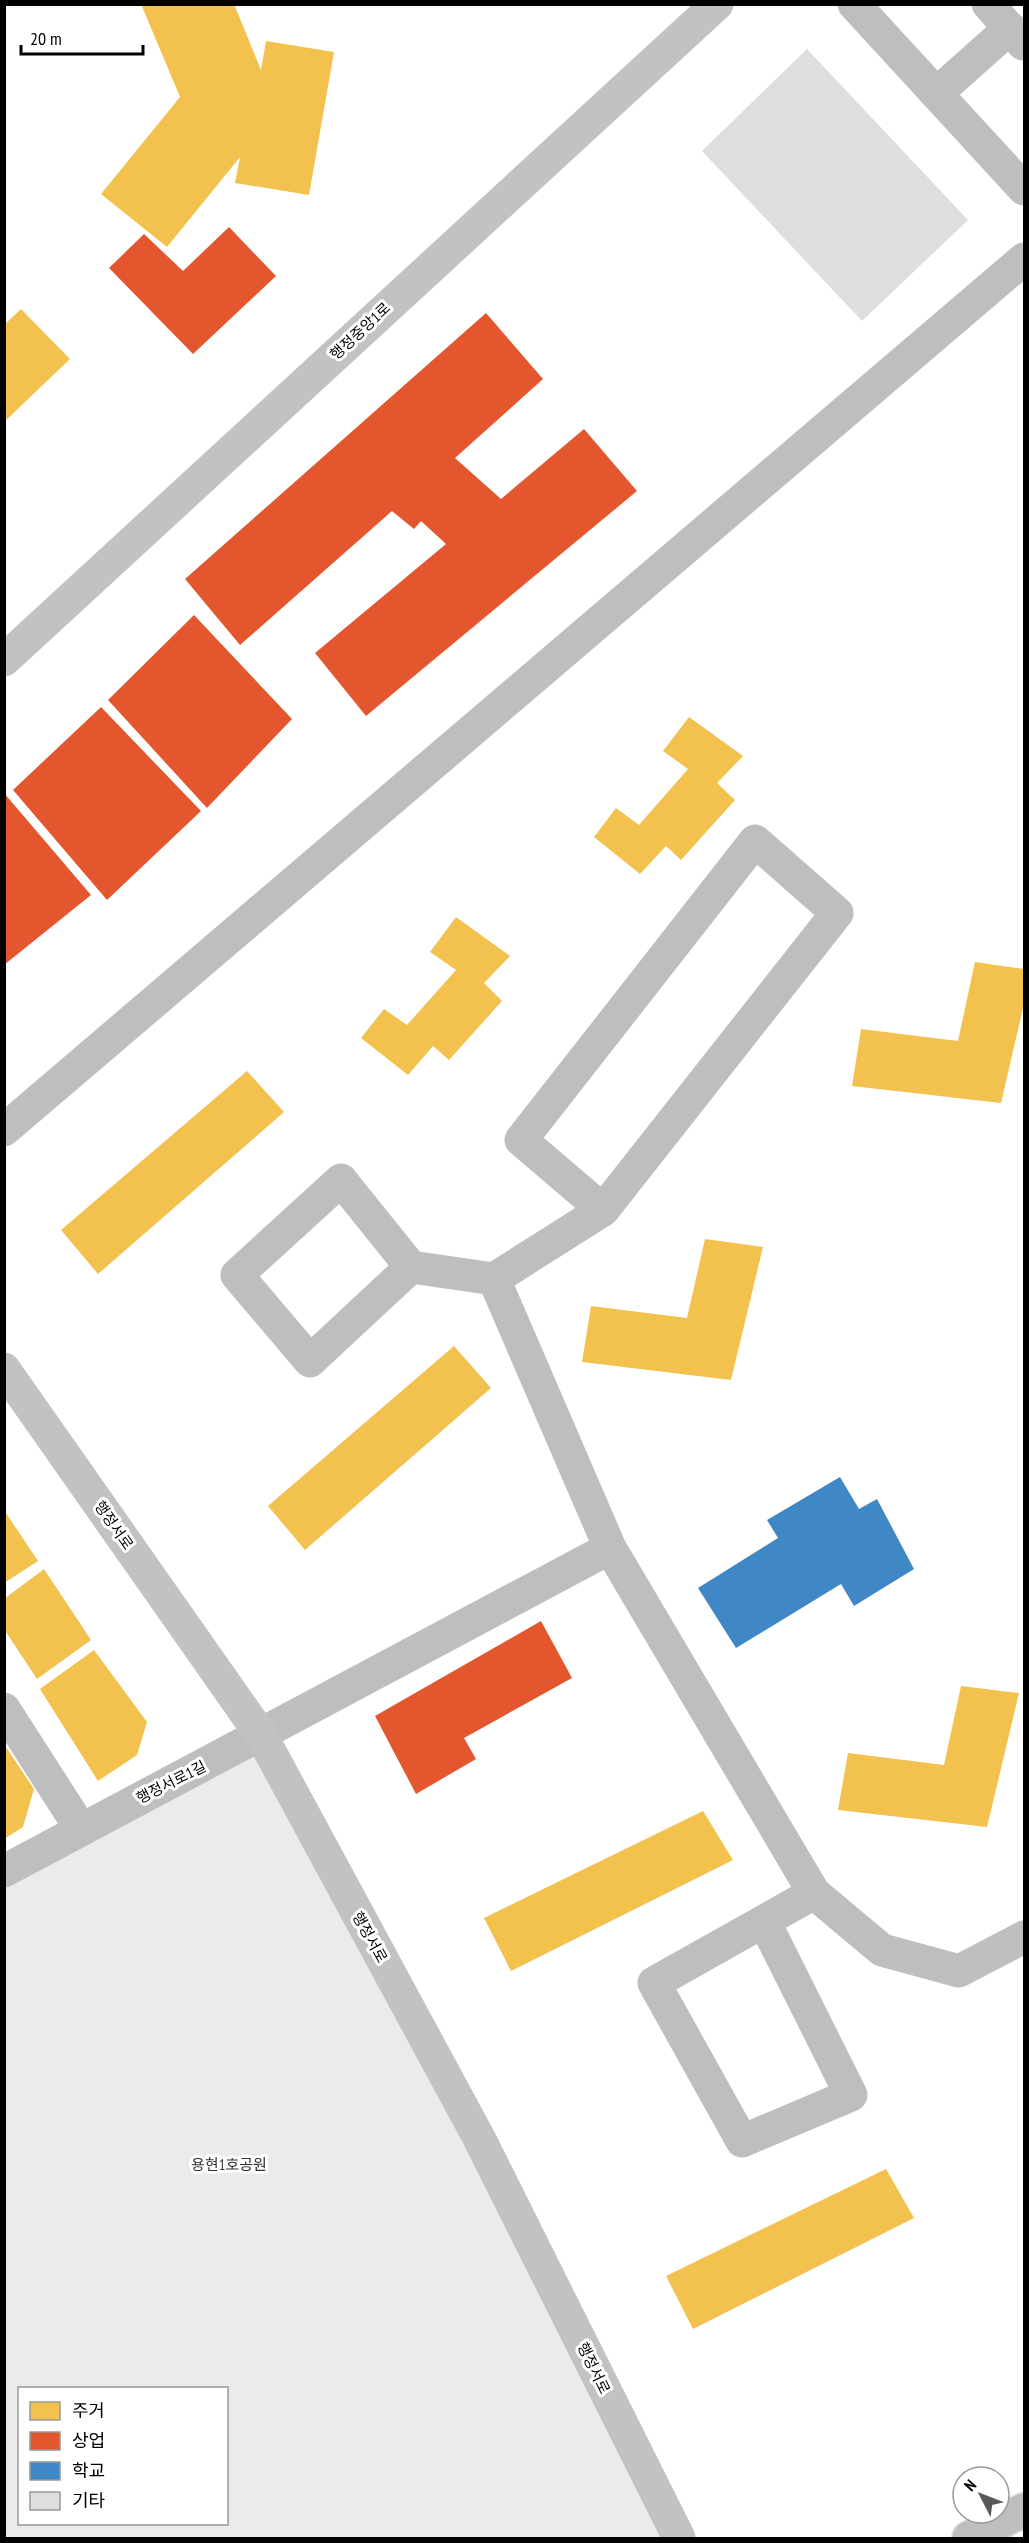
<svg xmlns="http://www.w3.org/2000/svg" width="1029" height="2543" viewBox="0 0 1029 2543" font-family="'PT Sans Narrow','Noto Sans KR',sans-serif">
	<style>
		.green { fill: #ebebeb; fill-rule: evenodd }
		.homes { fill: #f2c14e }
		.shops { fill: #e4572e }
		.schools { fill: #3f88c5 }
		.building { fill: #dedede }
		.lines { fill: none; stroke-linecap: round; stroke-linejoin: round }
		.primary-casing { stroke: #dbdbdb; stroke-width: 36 }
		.street { stroke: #bebebe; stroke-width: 33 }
		.secondary { stroke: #c2c2c2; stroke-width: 33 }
		.primary { stroke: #bebebe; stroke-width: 33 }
		.labels { text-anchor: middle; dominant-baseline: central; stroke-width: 6; stroke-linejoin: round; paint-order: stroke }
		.street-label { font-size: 15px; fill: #000; stroke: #fff }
		.park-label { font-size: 15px; fill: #313131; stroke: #fff }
	</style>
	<rect width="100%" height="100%" fill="#fff"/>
	<path class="green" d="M261,1735L677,2538H5L4,1878ZM20,2388H226V2524H20Z"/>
	<path class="homes" d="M141,4H234L261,70L266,41L334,52L309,195L235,183L240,157L167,247L101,194L180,97Z
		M21,309L70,359L4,422V325Z
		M689,717L743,756L717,783L735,800L681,860L666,846L640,874L594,837L616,808L639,825L688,769L663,751Z
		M456,917L510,956L484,983L502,1001L449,1060L433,1046L408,1075L361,1038L384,1009L407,1025L456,970L430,952Z
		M975,962L1024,969V1004L1001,1103L852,1086L861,1029L958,1041Z
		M247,1071L284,1112L98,1274L61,1230Z
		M705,1239L763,1247L731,1380L582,1362L591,1306L687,1318Z
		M454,1346L491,1388L305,1550L268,1506Z
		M4,1510L38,1561L4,1583Z
		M44,1569L91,1640L37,1679L4,1629V1599Z
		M94,1650L147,1722L137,1755L98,1781L40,1689Z
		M961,1686L1019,1693L987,1827L838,1810L848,1753L944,1765Z
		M4,1744L34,1789L23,1827L4,1839Z
		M703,1811L733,1860L511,1971L484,1918Z
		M886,2169L914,2218L693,2329L666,2276Z"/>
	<path class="shops" d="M229,227L276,276L193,354L109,268L144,234L183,271Z
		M486,313L543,379L455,458L501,499L584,429L637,491L366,716L315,653L446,544L421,521L414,529L392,511L240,645L185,579Z
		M194,615L292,719L207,808L108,700Z
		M101,707L201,811L107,900L13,790Z
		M4,793L91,895L4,965Z
		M541,1621L572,1678L464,1738L476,1759L416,1794L375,1716Z"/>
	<path class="schools" d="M840,1477L859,1509L877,1499L914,1569L854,1606L841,1584L736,1648L698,1588L778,1538L767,1520Z"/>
	<path class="building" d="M807,49L968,220L862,321L702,151Z"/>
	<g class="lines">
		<g class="primary-casing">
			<path id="primary" d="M969,2538L1024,2510"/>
		</g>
		<path class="street" d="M854,4L1024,189
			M988,4L1023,44
			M937,93L1010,28
			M4,1130L1024,259
			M341,1180L411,1267L310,1361L237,1275Z
			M411,1267L494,1279L603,1210L837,913L755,841L521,1140L603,1210
			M494,1279L610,1548L814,1893L654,1983L742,2141L851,2095L764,1921
			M4,1709L81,1829
			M4,1871L610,1548
			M814,1893L882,1950L959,1971L1024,1937"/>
		<path class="secondary" d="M4,660L717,4
			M4,1369L261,1735L479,2138L679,2538"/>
		<use href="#primary" class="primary"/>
	</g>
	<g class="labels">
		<g class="street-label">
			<text transform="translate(360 331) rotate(-43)">행정중앙1로</text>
			<text transform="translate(114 1525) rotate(55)">행정서로</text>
			<text transform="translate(171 1782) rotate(-27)">행정서로1길</text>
			<text transform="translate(370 1937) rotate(61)">행정서로</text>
			<text transform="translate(594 2368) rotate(64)">행정서로</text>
		</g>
		<g class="park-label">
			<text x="229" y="2164">용현1호공원</text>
		</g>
	</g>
	<rect width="1029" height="2543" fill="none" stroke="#000000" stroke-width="12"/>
	<rect x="18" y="2387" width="210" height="138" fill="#ffffff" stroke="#999999" stroke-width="1.5"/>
	<rect x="30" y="2402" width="30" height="18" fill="#f2c14e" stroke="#999999" stroke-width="1.5"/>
	<text x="72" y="2417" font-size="18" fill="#000000">주거</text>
	<rect x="30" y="2432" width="30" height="18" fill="#e4572e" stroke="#999999" stroke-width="1.5"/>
	<text x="72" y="2447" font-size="18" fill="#000000">상업</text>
	<rect x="30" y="2462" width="30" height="18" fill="#3f88c5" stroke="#999999" stroke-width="1.5"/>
	<text x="72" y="2477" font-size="18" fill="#000000">학교</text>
	<rect x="30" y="2492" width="30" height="18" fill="#dedede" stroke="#999999" stroke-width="1.5"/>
	<text x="72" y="2507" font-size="18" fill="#000000">기타</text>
	<g transform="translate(981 2495) rotate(312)"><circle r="28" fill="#ffffff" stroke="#999999" stroke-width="1.5"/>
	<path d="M0-4.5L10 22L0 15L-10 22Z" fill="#595959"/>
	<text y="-9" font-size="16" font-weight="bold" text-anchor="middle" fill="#000000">N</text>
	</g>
	<path d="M21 45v9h122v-9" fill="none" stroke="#000000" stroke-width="3"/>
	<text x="30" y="45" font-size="18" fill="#000000" stroke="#ffffff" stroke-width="4.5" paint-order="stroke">20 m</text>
</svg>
